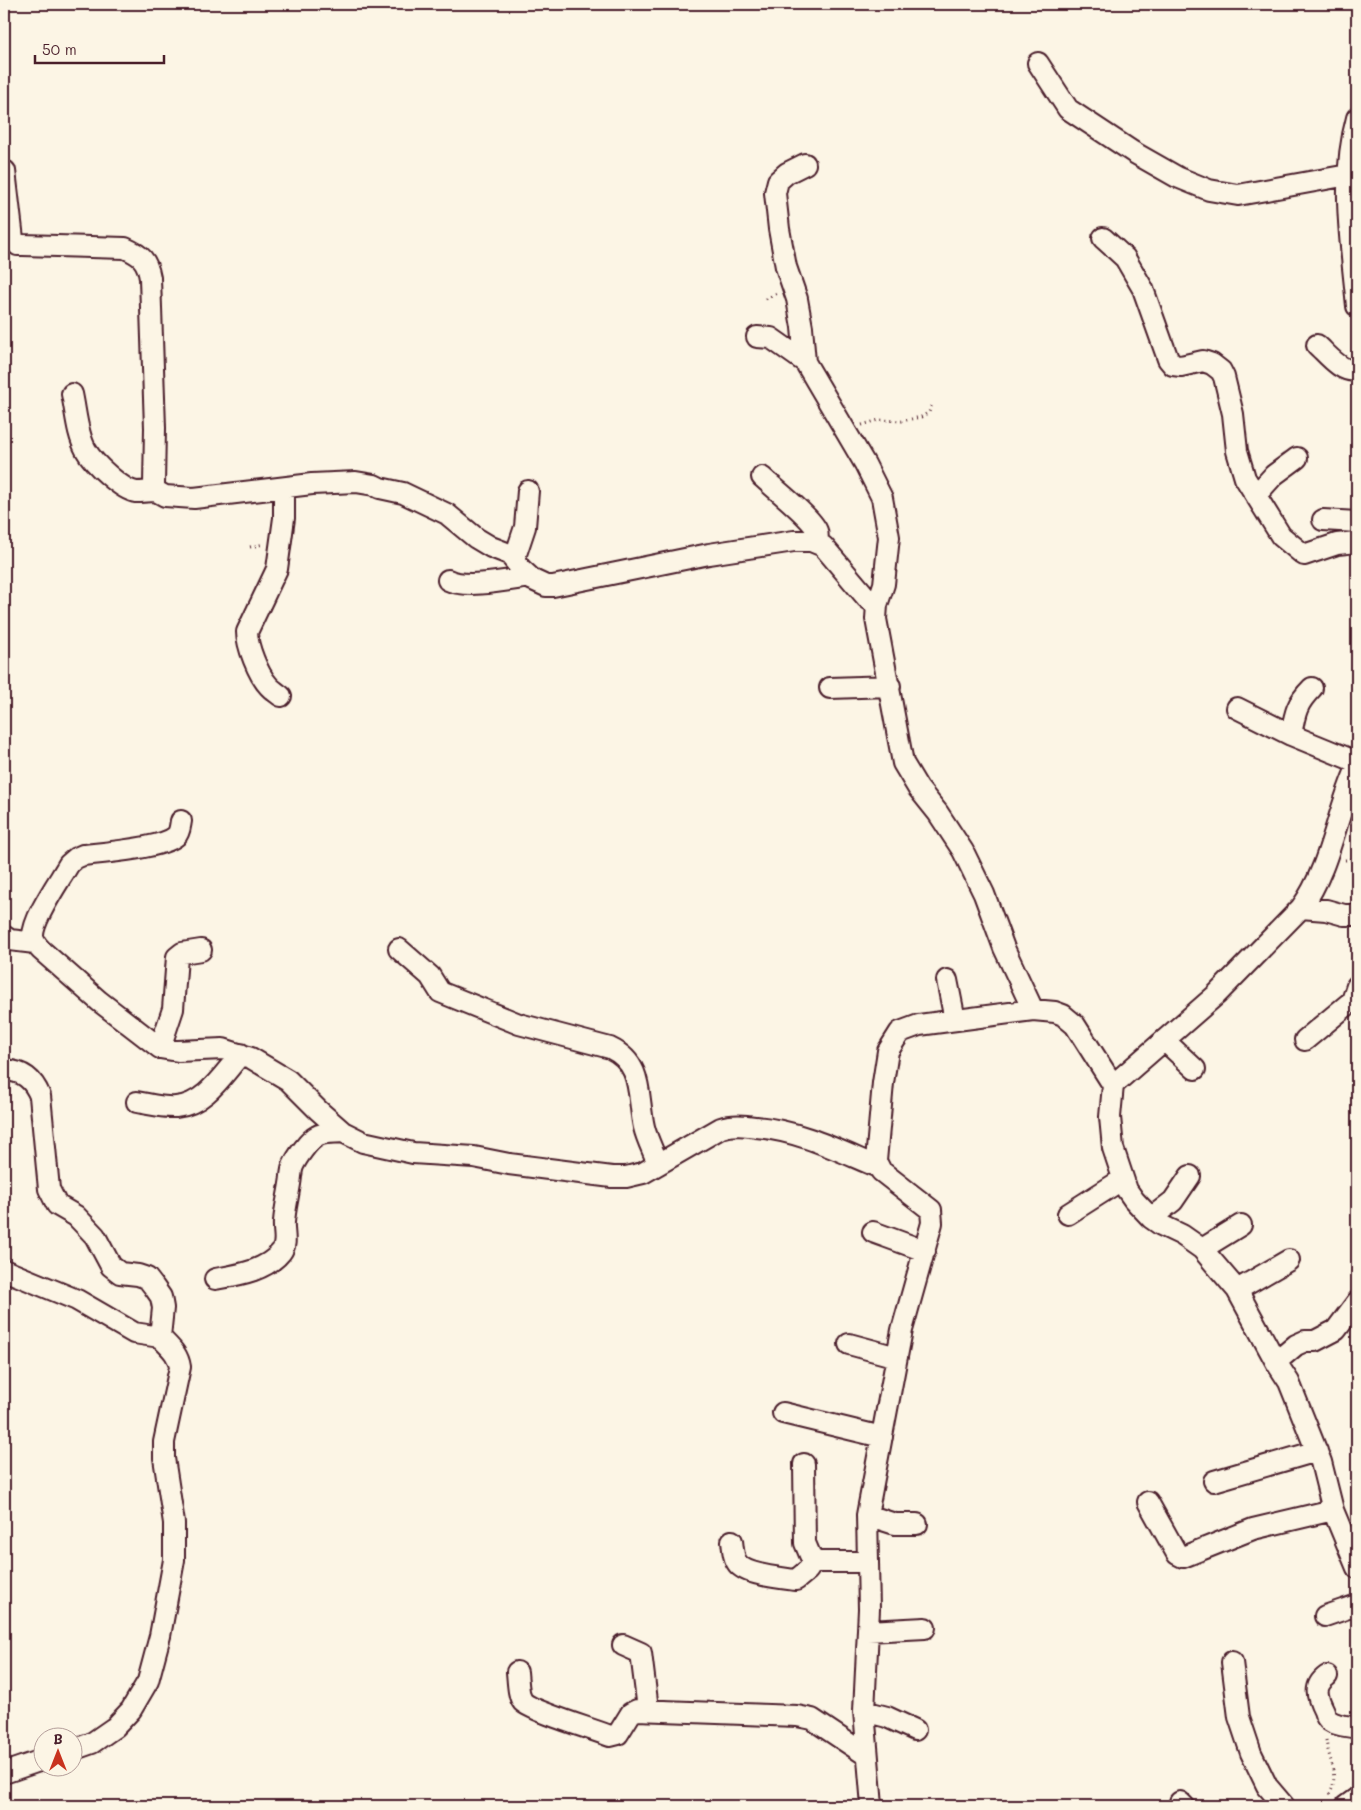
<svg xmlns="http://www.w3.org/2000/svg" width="1361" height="1810" viewBox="0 0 1361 1810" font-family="Mali,sans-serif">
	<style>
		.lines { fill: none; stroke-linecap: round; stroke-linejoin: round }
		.minor-casing { stroke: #4a1f2b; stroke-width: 24 }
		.path { stroke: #4a1f2b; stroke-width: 3; stroke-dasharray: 1 4; stroke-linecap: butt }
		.minor { stroke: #fcf5e5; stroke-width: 20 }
	</style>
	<rect width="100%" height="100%" fill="#fcf5e5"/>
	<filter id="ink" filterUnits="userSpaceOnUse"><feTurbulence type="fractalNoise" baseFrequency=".02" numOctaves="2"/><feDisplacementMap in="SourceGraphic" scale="10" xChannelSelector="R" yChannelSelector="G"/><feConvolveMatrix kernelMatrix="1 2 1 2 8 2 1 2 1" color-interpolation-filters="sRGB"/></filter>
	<g filter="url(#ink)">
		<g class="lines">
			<g class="minor-casing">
				<path id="minor" d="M1038,63L1068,109L1133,152L1177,177L1209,190L1238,195L1348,175
					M1357,118C1340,179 1351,244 1357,306
					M805,164L787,173L778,181L775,193L779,229L786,267L797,299L802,327L805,362L865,464L882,498L889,537L884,584L877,605L876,619L903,763L918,788L938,813L963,851L984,894L1004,948L1033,1010
					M5,171L13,239L18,245H23L125,248C141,255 147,260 150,278L155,428L154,485L156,491L165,496L194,498L312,484L356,482L374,485L380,488L403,493L447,514L476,538L491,547L509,554L522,570L533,580L546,586H553L709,554L794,541H811L823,546L867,598L877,605
					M1103,238L1125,258L1143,289L1168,359L1173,365L1181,366L1203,361L1212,364L1221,371L1224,377L1233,414L1237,451L1245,478L1281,536L1304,555L1337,544L1357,542
					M757,337L771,338L805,362
					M1317,345C1327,354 1342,374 1357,370
					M72,394C76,412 77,434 86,450C93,463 122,490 136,492C143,492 150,491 156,491
					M762,477C774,488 812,518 817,531C818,535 818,539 817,543
					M1256,495L1274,475L1297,458
					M1323,520L1357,522
					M514,560L525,527L528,491
					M448,580C466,589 509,580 530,577
					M830,688L890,686
					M281,696C277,693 271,689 268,685C258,674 247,646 247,632L277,569L284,518V488
					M1237,708L1291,735L1357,762
					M1291,735C1295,713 1296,704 1312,688
					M1357,768C1336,813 1331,867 1301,908L1216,995L1113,1085L1110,1117L1113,1148L1127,1190L1134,1200L1151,1218L1161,1225L1182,1235L1202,1249L1237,1290L1276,1362L1289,1382L1321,1462L1333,1510L1357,1568
					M181,821C180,826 180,832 176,836C163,848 102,853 83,855L76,858L69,864C60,880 32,919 33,937C34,942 37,946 41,950L99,1001L160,1048L178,1051L223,1049L251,1058L288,1080L318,1110L343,1132L363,1142L413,1153L474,1157L509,1164L612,1177H626L643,1173L721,1128C732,1124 744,1125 756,1127C800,1131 837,1150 878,1167
					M1301,908L1326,910L1344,915H1357
					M4,936L10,940L35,943
					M399,949L430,976L440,992L519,1024L610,1048C644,1064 637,1096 644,1127C647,1140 654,1152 658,1164
					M947,980L955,1020
					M1305,1040L1352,1001L1357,986
					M1165,1041L1195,1069
					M160,1048L173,1009L177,957L182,953L201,950
					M4,1070C23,1071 33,1079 40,1096L49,1189L57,1205L76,1216L95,1236L111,1266L120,1273L138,1275L147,1278L154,1287L161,1297L163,1308L160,1337C169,1347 178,1353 180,1367L164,1442V1458L174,1523V1560L160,1636L148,1681L131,1710L115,1727L92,1743L72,1750
					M137,1102C149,1104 164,1108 176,1107C205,1105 223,1074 241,1054
					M1068,1214L1123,1179
					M1151,1218L1173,1201L1190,1176
					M873,1232L925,1251
					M1202,1249L1241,1225
					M4,1270L77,1300L134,1333L160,1337
					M215,1279C237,1275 266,1271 281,1252C288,1243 283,1233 284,1222C285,1209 288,1197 290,1184C291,1179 291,1171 293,1166C297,1157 309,1140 317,1136C323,1132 336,1133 343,1132
					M1237,1290L1289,1260
					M849,1344L897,1357
					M1276,1362L1296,1345L1305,1341H1315L1336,1330L1357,1302
					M783,1413L882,1437
					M804,1464L805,1543L813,1562H868
					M1214,1481L1317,1451
					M1148,1502L1177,1554L1183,1557L1253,1529L1333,1510
					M867,1515L895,1524H917
					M732,1541C733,1548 733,1558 738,1564C747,1575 781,1578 796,1580L808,1570L813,1562
					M1325,1616L1357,1605
					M868,1631L925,1628
					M623,1645L641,1653L648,1709
					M1232,1662L1239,1717L1251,1753L1267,1786L1284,1806
					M517,1672C518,1681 518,1696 523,1702C532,1711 595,1730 610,1736L618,1734L631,1713L637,1710L797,1716L812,1719L866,1755
					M1327,1676C1313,1686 1317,1697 1324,1711C1325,1715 1327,1719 1330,1721C1337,1726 1349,1726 1357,1728
					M864,1711L887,1717L915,1730
					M4,1773L42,1760
					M1180,1802L1184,1806
					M872,1806L864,1711L869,1609L867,1515L902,1330L932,1223L931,1210L881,1171L876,1161L883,1083L888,1051L900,1032L919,1025L1033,1010L1055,1012L1063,1015L1075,1025L1113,1085
					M1346,1806L1357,1798"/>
			</g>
			<path class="path" d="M766,299L777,293
				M862,425L879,420L902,421L921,417L929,412L932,404
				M250,547L264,544
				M1345,860L1357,859
				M1326,1740C1328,1758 1341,1779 1328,1796"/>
			<use href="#minor" class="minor"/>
		</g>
	</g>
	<rect width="1361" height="1810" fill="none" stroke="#fcf5e5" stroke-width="20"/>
	<rect x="10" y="10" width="1341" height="1790" fill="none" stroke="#4a1f2b" stroke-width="2" filter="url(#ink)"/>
	<g transform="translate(58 1752)"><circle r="24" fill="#fcf5e5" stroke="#b59f9b"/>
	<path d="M0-4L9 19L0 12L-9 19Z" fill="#c8321e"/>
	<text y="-8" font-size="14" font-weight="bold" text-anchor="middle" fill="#4a1f2b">B</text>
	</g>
	<path d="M35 55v8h129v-8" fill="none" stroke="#4a1f2b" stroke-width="2.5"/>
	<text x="42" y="55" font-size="15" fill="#4a1f2b" stroke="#fcf5e5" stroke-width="4" paint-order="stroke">50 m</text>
</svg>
